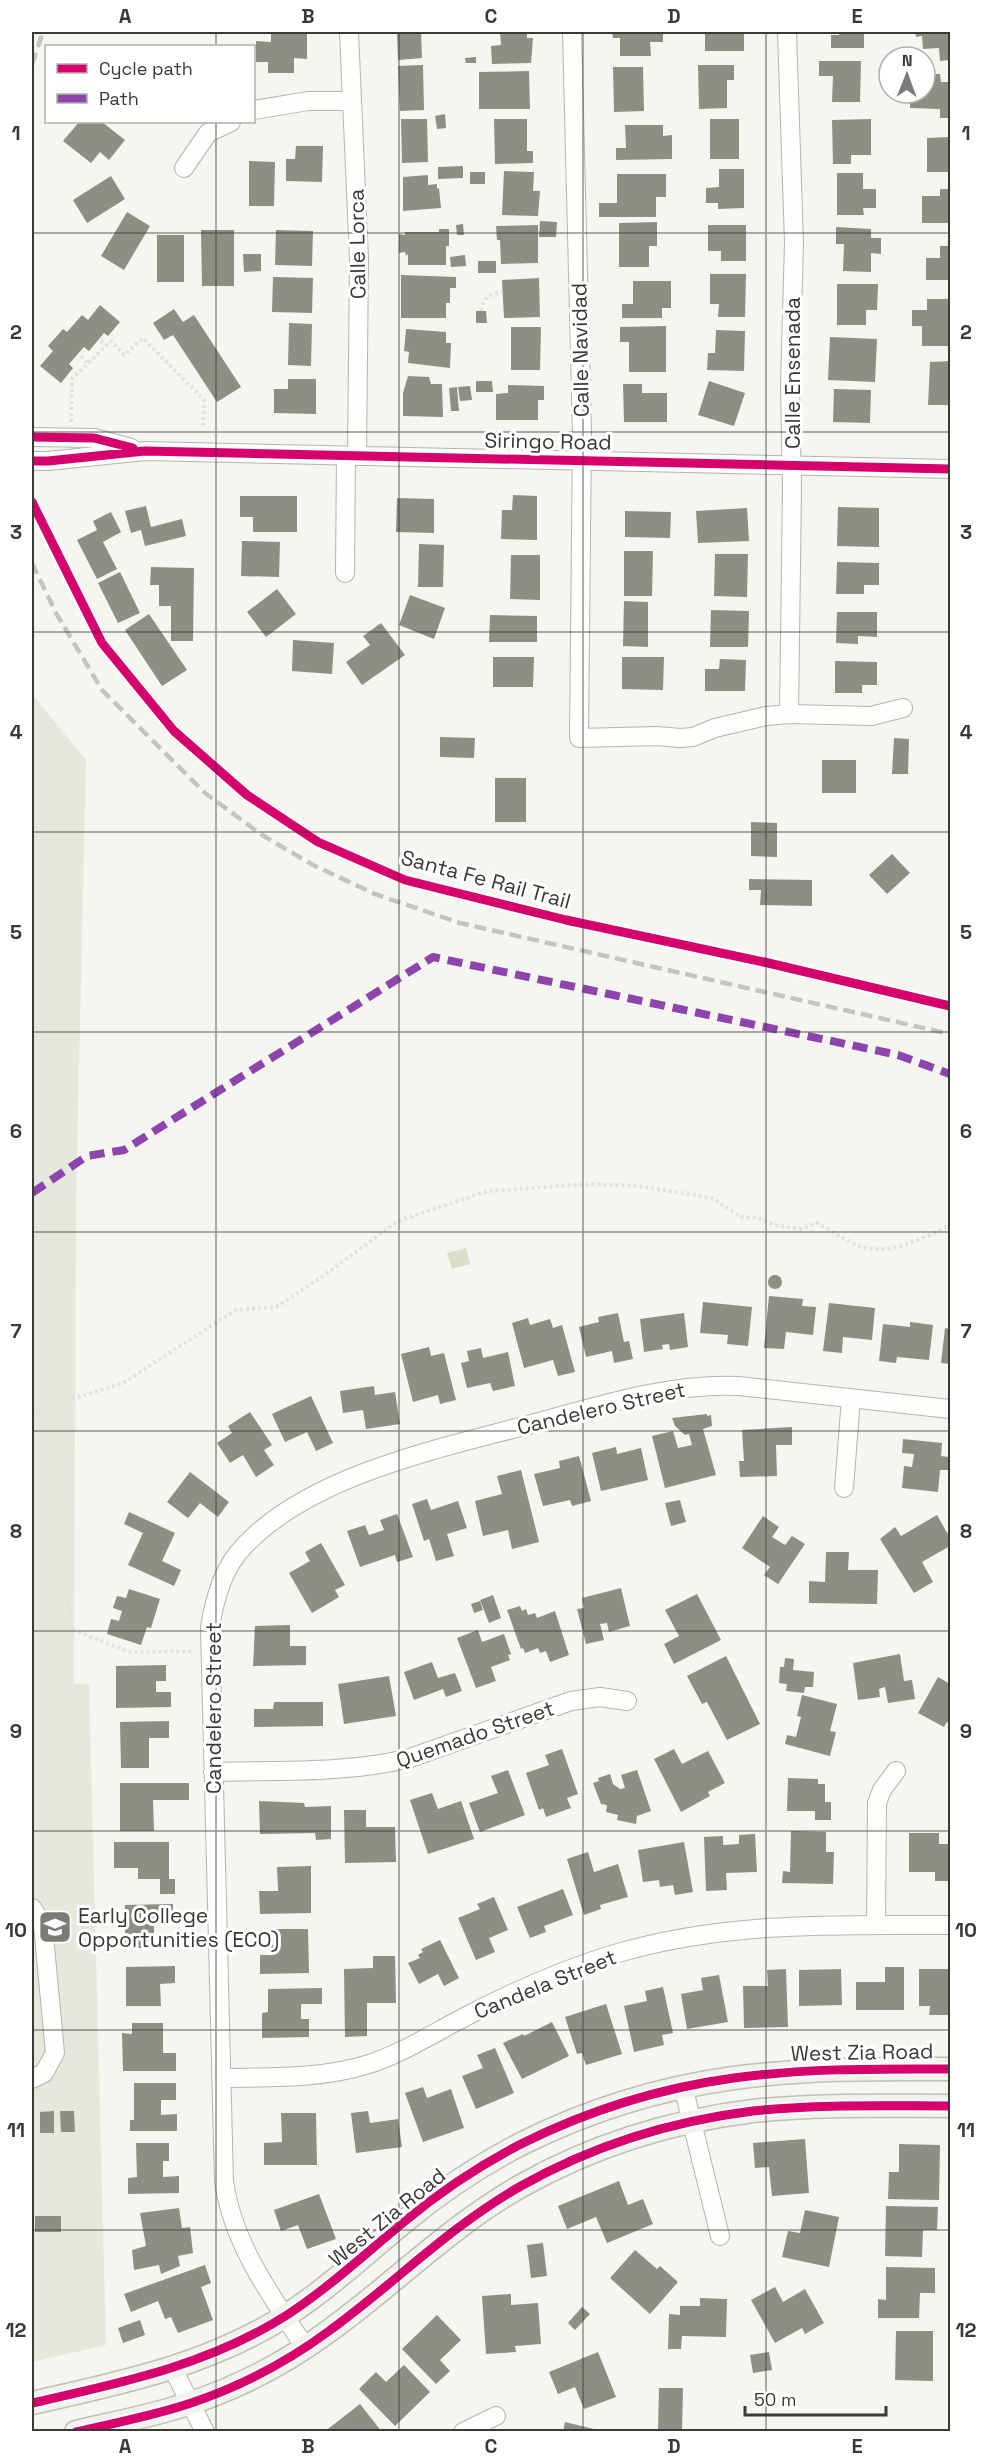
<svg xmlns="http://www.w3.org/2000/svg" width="982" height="2463" viewBox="0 0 982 2463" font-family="'Space Grotesk',sans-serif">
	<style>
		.built { fill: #e7e8dd }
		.green { fill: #dddec7 }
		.building { fill: #8e8e85 }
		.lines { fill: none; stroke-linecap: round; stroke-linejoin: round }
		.minor-casing { stroke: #b4b4b0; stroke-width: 20 }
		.major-casing { stroke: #bfbfb3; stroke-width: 25 }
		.path { stroke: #e2e2e1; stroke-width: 4; stroke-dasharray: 3 3; stroke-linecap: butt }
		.minor { stroke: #fefefd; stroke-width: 18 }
		.major { stroke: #f1f2eb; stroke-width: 22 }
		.rail { stroke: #c4c4c2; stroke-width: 4.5; stroke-dasharray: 12 6; stroke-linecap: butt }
		.quiet { stroke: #8e44ad; stroke-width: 8; stroke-dasharray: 15 8; stroke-linecap: butt }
		.cycleway-casing { stroke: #fff; stroke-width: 13 }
		.cycleway { stroke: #d6006c; stroke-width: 9 }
		.grid { fill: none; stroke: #393936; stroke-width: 1.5; stroke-opacity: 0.55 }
		.labels { text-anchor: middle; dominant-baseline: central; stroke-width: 6; stroke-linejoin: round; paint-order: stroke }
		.street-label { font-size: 21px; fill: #393936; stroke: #fff }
		.poi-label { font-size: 21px; fill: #393936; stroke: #fff; text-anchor: start }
		.neatline { fill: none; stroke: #393936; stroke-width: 2 }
		.grid-label { font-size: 20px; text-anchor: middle; font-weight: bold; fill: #393936 }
	</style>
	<rect width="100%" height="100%" fill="#f6f6f1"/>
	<path class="built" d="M32,694L86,760L76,1203L74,1684H89L106,2345L32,2362Z"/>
	<path class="green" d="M466,1248L470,1264L452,1269L447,1253Z"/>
	<path class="building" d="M271,32H307V59L294,58V73H268V62H256V41L271,42Z
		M397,32H421L422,58L398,60Z
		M500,32H527V38H533L531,63L492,64L491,46L501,45Z
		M612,32H663V42H650L651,56H620V38H613Z
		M705,32H744V51H705Z
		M839,32H864V48H831V35H839Z
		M915,32H950V60L940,61L939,48L923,49L922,36L916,37Z
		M476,57V63H466L465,58Z
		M819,61H861L860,102H832L833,76H819Z
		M423,65L424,110L400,111L398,66Z
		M698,65H734V80H727V108L699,109Z
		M613,67H643L644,111L614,112Z
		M529,71L530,109H479V72Z
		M925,74H940L941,82H950V118H940V109L910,108V93H925Z
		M445,114L446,128L437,129L435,116Z
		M401,119H427L428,162L402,163Z
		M494,119H527V151H533V163L495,164Z
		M710,119H739V159H710Z
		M871,119V155H851V164H833L832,120Z
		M79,122H102L125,140L109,160L100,152L91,163L63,141Z
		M625,125H663V136L672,135V159L616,160V148H626Z
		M950,137V172H927V138Z
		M296,146H323L322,182L286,181V159H295Z
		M249,161L275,162L274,206H249Z
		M463,166V178L438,179V167Z
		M719,169H744V208L718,209V203H706V188L719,187Z
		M504,171L534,172L533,191H540L538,216L502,215Z
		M470,172H485V184H470Z
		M837,173H863V189H876V208H863L864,215H837Z
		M617,174H666V197H656V217H599V203H617Z
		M428,175V185L437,184V189L439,188L441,208L403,211V177Z
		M111,176L125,199L87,223L73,200Z
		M940,189H950V223H922V196H940Z
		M127,212L150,226L124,270L101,256Z
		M540,221L557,222L556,237H539Z
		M657,222V246H649V267H619V223Z
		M463,224L464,235H457L456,225Z
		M538,225V263L501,264L500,240H497L496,226Z
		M708,225H746V261H721V251H708Z
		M836,227L871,229V238H881V254L871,253V272L843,271L844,244H836Z
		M439,229H449V246H446V265H408V254L406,256L405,252L399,253V234L405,235V232H439Z
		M201,230H234V286H202Z
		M276,230L313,231L312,266L275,265Z
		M157,235H184V282H157Z
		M940,246H950V280H926V258H940Z
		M243,254H261V271L244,272Z
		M465,255L466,266L451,267L450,257Z
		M478,261H496V273H478Z
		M710,274H746L745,317H718L719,304H710Z
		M401,275L456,277V288H450V303H446V318H401Z
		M273,277L313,278L312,313L272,312Z
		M539,278L540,317L504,318L502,280Z
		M633,281H671V308H662V318H622V304H633Z
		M837,284H878L877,310H866V325H837Z
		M927,299H950V346H922V326H912V310H927Z
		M100,305L120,322L108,336L104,333L89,351L84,347L69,364L73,368L61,383L40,366L53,351L48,346L63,329L67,332L82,315L88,320Z
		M174,309L183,322L194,315L241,387L217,402L173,335L164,340L153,323Z
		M476,311H486L487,323H476Z
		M289,323L312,324L311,366L288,365Z
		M666,326V372H629V342H620V327Z
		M511,327H541L540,370H511Z
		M406,329L446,332V343H451L450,368L408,363L409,352L404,351Z
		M716,330L745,331L744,371L707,370L708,353H715Z
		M830,337L877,339L875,382L828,380Z
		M950,361V405H928L930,362Z
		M408,376L429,377L431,384H442L443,417L403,416V393Z
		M288,379H316V414L274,413V389H288Z
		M476,381H492L493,392H476Z
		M709,381L745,393L734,426L698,415Z
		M623,384H642V393H667V422H624Z
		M508,385L544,386V400H538V420H496V394L508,393Z
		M470,386L472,400L460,401L458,387Z
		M457,387L459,411H451L449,388Z
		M834,389L871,390L870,423L833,422Z
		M513,495L537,496V540L501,539L502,510H512Z
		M240,496H297V532H253V517H240Z
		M397,498L434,499V533L396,532Z
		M146,506L151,527L182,519L186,536L145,546L141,530L131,533L125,511Z
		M838,507L879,508V547L837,546Z
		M747,508L749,541L698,543L696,511Z
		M625,511L671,512L670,538L625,537Z
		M111,512L121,532L103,542L117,569L97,579L77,540L97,530L93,521Z
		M242,541L280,542L279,577L241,576Z
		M419,544L444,545L443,587H418Z
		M624,551H653L652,596H624Z
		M715,554H748L747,597L714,596Z
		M511,555H540V600L510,599Z
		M837,562L879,563V585H864V594H836Z
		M151,567L194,568L193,641H171V606H159V585H150Z
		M120,572L140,613L118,623L98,583Z
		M277,589L296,614L266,637L247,612Z
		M410,595L445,608L434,639L399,625Z
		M624,601L648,602V647L623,646Z
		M711,610L749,611L748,647H710Z
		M837,612H877V637L858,636V644L836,643Z
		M149,614L187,670L162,686L125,630Z
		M490,615L537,616V642H489Z
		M381,623L405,655L362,685L346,662L370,645L363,636Z
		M293,640L334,643L332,674L292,671Z
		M493,657H534L533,687H493Z
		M622,657H664L663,690L622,689Z
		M720,659L746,660L745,691H705V669H719Z
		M835,661L877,662V685H862V693H835Z
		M440,737L475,738L474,758L440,757Z
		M894,738L909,739L908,774H892Z
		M822,760H856V793H822Z
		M495,778H526V822H495Z
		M751,822L777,823V857L751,856Z
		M892,854L910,873L887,894L869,875Z
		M749,879L812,880V906L760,905L761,890H749Z
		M768 1282a7 7 0 1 1 14 0a7 7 0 1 1-14 0Z
		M769,1296L803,1299L802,1306L816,1307L813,1335L786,1332L784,1349L764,1348Z
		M703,1302L752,1307L748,1346L727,1344L728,1335L700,1333Z
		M829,1303L875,1308L872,1340L843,1337L842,1353L823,1351Z
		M618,1313L624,1342L629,1341L633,1359L614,1363L612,1351L586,1357L579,1327L599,1322L598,1317Z
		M684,1313L688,1347L670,1350L669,1344L662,1345L663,1349L644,1352L640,1319Z
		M528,1318L530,1325L550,1319L553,1328L562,1325L575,1372L558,1376L553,1360L524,1368L512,1323Z
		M910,1322L933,1325L929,1360L897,1357L896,1363L879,1361L883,1324L910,1327Z
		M945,1328L950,1329V1364L941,1363Z
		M429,1347L431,1356L444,1353L456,1400L440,1404L438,1395L413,1402L401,1354Z
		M481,1348L483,1358L508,1352L515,1386L493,1391L490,1383L467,1388L461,1363L469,1361L467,1351Z
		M374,1386L375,1395L395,1392L400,1424L366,1429L363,1410L343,1413L340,1391Z
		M311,1396L333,1443L316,1451L307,1432L285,1442L272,1414Z
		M250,1412L272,1445L264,1450L274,1465L256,1477L243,1455L230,1463L217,1443L232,1433L228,1426Z
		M707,1414V1416L711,1415L712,1426L703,1429L716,1475L665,1488L652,1436L673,1431L678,1448L692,1445L689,1434L685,1435L675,1426L672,1418Z
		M792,1427V1445H776L777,1476L740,1477L739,1461H744L742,1430Z
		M903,1439L942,1443L941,1456L949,1457L948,1470H940L938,1492L902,1488L904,1466L912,1467L914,1454L902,1453Z
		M616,1447L617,1454L641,1448L648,1480L601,1491L592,1453Z
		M579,1456L591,1501L572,1506L570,1500L543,1506L534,1474L560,1468L559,1461Z
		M521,1470L539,1542L512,1549L508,1530L483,1536L475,1501L502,1494L497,1476Z
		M190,1472L229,1502L218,1517L200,1503L188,1518L167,1502Z
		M427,1499L431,1510L458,1501L467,1528L447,1534L454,1556L436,1561L429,1539L424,1541L412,1504Z
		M680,1500L686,1522L671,1526L665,1503Z
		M129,1512L175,1533L162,1561L181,1570L174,1586L128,1565L143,1533L124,1524Z
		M397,1514L413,1557L397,1562L395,1555L360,1567L347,1531L365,1525L369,1535L384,1530L380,1520Z
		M937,1515L950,1538V1546L922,1562L933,1582L914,1593L880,1539L895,1527L901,1536Z
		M763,1516L779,1527L772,1537L785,1545L792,1536L805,1544L778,1584L764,1575L770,1567L742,1548Z
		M321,1543L345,1585L335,1590L339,1597L312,1613L289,1573L310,1561L305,1552Z
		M826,1552H849L848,1570H878L877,1604L809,1603V1581L825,1582Z
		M621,1588L630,1626L609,1632L607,1623L600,1624L604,1640L586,1644L577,1609L584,1608L582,1598Z
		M129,1589L160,1599L151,1628L147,1627L141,1645L107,1634L111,1619L119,1621L122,1611L113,1608L117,1596L126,1598Z
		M697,1594L721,1640L674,1664L664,1644L679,1636L665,1610Z
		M493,1595L501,1618L489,1623L480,1600Z
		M480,1601L483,1610L474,1613L471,1604Z
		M520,1606L522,1611L526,1609L528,1615L535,1613L537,1618L555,1611L569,1655L550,1662L546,1651L540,1653L538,1648L525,1653L523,1648L521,1649L507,1610Z
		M290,1625V1646H306V1665L253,1666L255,1626Z
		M478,1630L482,1642L504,1634L511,1654L508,1655L510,1660L491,1667L496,1681L476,1688L457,1638Z
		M900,1654L904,1681L912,1680L915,1699L888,1703L885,1687L879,1689L880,1697L858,1700L853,1663Z
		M726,1656L760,1724L727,1740L707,1702L702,1704L687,1676Z
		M785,1658L794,1659L793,1670L814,1672L813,1687H805L804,1693L786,1691L787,1684L779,1683L780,1667H784Z
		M432,1662L438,1678L455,1673L462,1691L446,1697L443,1689L414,1700L404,1672Z
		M166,1665V1681H156V1692H171V1707L116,1708V1666Z
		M389,1676L396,1716L344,1724L338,1684Z
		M938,1677L950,1684V1724L947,1722L944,1727L918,1713Z
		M802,1695L837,1704L830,1731L836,1732L830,1756L785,1744L787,1735L796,1737L801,1717L797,1716Z
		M274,1702H323V1726L254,1727V1709H273Z
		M169,1721V1738H149V1768H121L120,1722Z
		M562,1749L578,1794L567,1798L571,1808L546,1817L543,1808L539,1810L526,1773L549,1765L545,1755Z
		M674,1749L682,1764L708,1751L725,1783L708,1792L710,1796L681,1812L654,1759Z
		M508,1770L525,1815L480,1832L469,1803L498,1793L491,1776Z
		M637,1770L651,1811L637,1816L636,1824L617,1820L618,1815L606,1812L607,1805L601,1804L593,1783L599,1781L598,1778L610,1774L613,1784L620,1789L625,1788L621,1775Z
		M788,1778L818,1779V1784H825V1802H831V1820H815V1811H787Z
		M120,1783H189V1800H153L154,1831H120Z
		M432,1793L438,1809L461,1801L474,1839L428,1854L410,1800Z
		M259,1801L304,1803L305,1807L331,1806V1839L316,1840L315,1833L260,1834Z
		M344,1810H366V1827H395L396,1862L345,1863Z
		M791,1831L826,1832V1852H834L833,1884L782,1883L783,1871L790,1872Z
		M909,1833H939V1844H950V1881H935V1872H909Z
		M755,1834L757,1872L726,1873L727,1890L706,1891L704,1837L723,1836V1845L739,1844V1835Z
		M114,1842H169V1879H175V1894H160V1879H138V1868H114Z
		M684,1842L693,1892L675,1895L673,1885L660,1887L659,1880L643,1882L638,1850Z
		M588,1852L594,1872L618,1864L628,1897L600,1905L601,1909L584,1915L567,1859Z
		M311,1866V1913L260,1914L259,1891H278L277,1867Z
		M563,1889L573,1915L544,1926L546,1932L530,1938L517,1907Z
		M494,1897L508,1930L489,1938L495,1952L476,1960L458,1918L480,1909L477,1904Z
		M173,1904V1921H154V1948H125V1905Z
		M271,1929H308L309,1973L260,1974V1955H271Z
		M440,1940L459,1978L444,1986L438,1974L419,1984L408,1963L420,1958L418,1955L423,1952L421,1949Z
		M373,1956H395L396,2003H367V2036L345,2037L344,1969L373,1968Z
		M175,1966V1983L160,1984L161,2006H126V1967Z
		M885,1967H904V2010H856V1982H885Z
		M786,1969L788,2027L744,2028L743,1986H768L767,1970Z
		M841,1969L842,2005L799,2006V1970Z
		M919,1969H950V2015H929L930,2006H919Z
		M719,1975L728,2022L687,2029L681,1994L703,1990L701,1978Z
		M663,1987L673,2033L662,2035L664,2045L634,2052L624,2006L647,2001L645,1991Z
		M322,1988V2004H301V2019H309V2037L262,2038V2013L268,2012V1989Z
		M606,2004L622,2054L586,2065L582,2053L577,2054L565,2017Z
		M552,2022L569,2056L522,2079L503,2043L523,2034L524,2036Z
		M132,2023H163V2053H176V2071H123L122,2033L132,2034Z
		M495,2048L514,2093L476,2109L462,2076L483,2068L477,2055Z
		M134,2083H176V2100H161V2115L177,2114V2131H130V2120H134Z
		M423,2087L427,2098L451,2089L464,2128L423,2142L405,2093Z
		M54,2111V2133H40V2112Z
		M60,2111H74L75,2132H61Z
		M368,2111L370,2123L398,2119L402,2147L356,2153L351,2113Z
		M281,2113H316L317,2165H264V2143L282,2142Z
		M805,2139L809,2193L772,2196L769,2167L755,2168L753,2143Z
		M136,2143H169V2161H163V2177L179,2176V2193L128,2194V2178L137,2177Z
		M899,2144L940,2145L939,2200L888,2199L889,2172H899Z
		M619,2181L628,2205L643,2199L653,2224L607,2243L596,2217L567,2229L558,2206Z
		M319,2194L336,2239L307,2249L298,2225L281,2231L274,2210Z
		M886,2206L938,2207L937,2230H923L922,2257L885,2256Z
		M179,2208L182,2228L190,2227L193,2253L178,2256L180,2266L161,2274L159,2265L134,2270L132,2250L146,2246L140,2213Z
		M805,2210L839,2217L829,2267L782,2257L788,2231L800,2233Z
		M35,2216H61V2232H35Z
		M543,2243L547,2276L531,2278L527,2245Z
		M635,2250L657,2269L660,2266L678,2282L650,2314L610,2278Z
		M205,2265L211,2283L201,2287L213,2320L178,2333L171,2317L165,2319L158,2301L131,2312L124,2294Z
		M886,2267L935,2268V2293H920L919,2318H878V2299L886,2300Z
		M775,2287L783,2302L805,2289L824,2323L805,2334L802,2328L775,2343L751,2300Z
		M511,2294V2305L538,2303L541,2344L515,2346L516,2352L486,2354L482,2296Z
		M700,2298L727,2299L726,2337L682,2336L681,2349H668L669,2314L680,2315V2306H700Z
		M582,2307L590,2314L575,2330L568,2323Z
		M437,2315L461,2340L440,2360L450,2371L436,2384L402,2349Z
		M140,2320L145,2335L123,2343L118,2328Z
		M896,2331H933V2381L895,2380Z
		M598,2352L616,2397L584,2409L575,2387L558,2394L549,2372Z
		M769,2352L772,2370L753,2373L750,2355Z
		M404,2365L430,2392L395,2426L359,2389L376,2372L386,2382Z
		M659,2388H683L682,2432H658Z
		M360,2404L382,2432H324Z
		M565,2422L602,2431V2432H563Z"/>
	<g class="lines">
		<g class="minor-casing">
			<path id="minor" d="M349,32L359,259L357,456
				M572,32L582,435L579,738L657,736L680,738L693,737L715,728L766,716L789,714L871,716L903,708
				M787,32L794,243L790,385L792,489L789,714
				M254,110L308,101H352
				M184,168L208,133L231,122
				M32,437L94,438L131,448
				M32,461H48L145,451L950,469
				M345,573L346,456
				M844,1488L851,1398
				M213,1772C278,1770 346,1774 410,1758L571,1701L600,1697L627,1701
				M32,1908L43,1925L55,2053L44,2073L32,2079
				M876,1925L877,1803L882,1790L896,1771
				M221,2078C271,2077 322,2079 369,2064C403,2053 432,2034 463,2018C512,1992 564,1969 618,1953C728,1921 837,1925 950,1925
				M683,2086L720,2236
				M305,2347C271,2296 232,2242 224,2181L210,1627C215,1598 223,1567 245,1545C313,1474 442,1448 535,1423C602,1405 669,1383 739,1386L950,1409
				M173,2369L205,2432
				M463,2432L496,2416"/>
		</g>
		<g class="major-casing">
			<path id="major" d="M32,2403C121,2383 209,2365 287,2315C330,2287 366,2253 405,2221C441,2191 482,2164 523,2143C670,2070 791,2068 950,2069
				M76,2432C114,2423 152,2416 188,2404C237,2388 287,2362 329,2331C394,2284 450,2226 521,2186C592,2146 672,2121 753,2111C818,2104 885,2106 950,2106"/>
		</g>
		<path class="path" d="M481,311C483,298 490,293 502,292
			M101,340L107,345
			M81,356L88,363
			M71,422L72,379L111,341L124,355L143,338L204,400L203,427
			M32,1412L123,1383L236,1310L276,1307L323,1276L398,1221L488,1191L589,1184L638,1186L712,1198L741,1217L758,1218L774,1225L801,1229L817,1223C831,1230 847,1242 862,1247C891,1256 925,1237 950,1225
			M32,1583L56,1588L69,1604L71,1629L129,1652L195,1651"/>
		<use href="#minor" class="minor"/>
		<use href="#major" class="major"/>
		<path class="rail" d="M32,64L43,32
			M32,563L56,613L102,690L205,793L262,835L313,865L375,894L460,923L950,1034"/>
		<path class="quiet" d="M32,1193L87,1156L124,1150L433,957L898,1055L950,1074"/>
		<g class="cycleway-casing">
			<path id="cycleway" d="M32,437L94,438L133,448
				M32,461H48L145,451L950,469
				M32,502L102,643L174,731L247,795L318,842L405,880L566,920L764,962L950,1006
				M32,2403C121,2383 209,2365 287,2315C330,2287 366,2253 405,2221C441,2191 482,2164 523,2143C670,2070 791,2068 950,2069
				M76,2432C114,2423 152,2416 188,2404C237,2388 287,2362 329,2331C394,2284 450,2226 521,2186C592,2146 672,2121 753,2111C818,2104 885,2106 950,2106"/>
		</g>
		<use href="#cycleway" class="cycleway"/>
	</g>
	<path class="grid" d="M216,32V46M399,32V2432M583,32V2432M766,32V2432M216,122V2432M32,233H950M32,432H950M32,632H950M32,832H950M32,1032H950M32,1232H950M32,1431H950M32,1631H950M32,1831H950M32,2030H950M32,2230H950"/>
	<defs>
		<g id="school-square" transform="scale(1.725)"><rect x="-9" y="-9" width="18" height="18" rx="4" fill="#7b7b77" stroke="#fff"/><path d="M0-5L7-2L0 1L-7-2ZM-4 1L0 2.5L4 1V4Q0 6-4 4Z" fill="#fff"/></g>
	</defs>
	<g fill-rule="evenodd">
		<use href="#school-square" x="55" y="1927"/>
	</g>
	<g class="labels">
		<g class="street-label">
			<text transform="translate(357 244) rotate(-91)">Calle Lorca</text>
			<text transform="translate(580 350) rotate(-91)">Calle Navidad</text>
			<text transform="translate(792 373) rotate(-90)">Calle Ensenada</text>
			<text transform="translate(548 441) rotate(1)">Siringo Road</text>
			<text transform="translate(486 879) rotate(15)">Santa Fe Rail Trail</text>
			<text transform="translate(601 1408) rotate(-13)">Candelero Street</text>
			<text transform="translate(213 1708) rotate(-90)">Candelero Street</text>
			<text transform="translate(475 1734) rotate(-19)">Quemado Street</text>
			<text transform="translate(545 1984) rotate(-22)">Candela Street</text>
			<text transform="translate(862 2052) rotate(-1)">West Zia Road</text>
			<text transform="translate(387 2217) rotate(-39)">West Zia Road</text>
		</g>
		<g class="poi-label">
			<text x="78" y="1915">Early College<tspan x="78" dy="24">Opportunities (ECO)</tspan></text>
		</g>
	</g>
	<rect width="982" height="2463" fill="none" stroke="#ffffff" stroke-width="66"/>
	<rect x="45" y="45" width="210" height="78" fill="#ffffff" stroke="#b0b0af" stroke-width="1.5"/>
	<rect x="57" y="64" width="30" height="9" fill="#d6006c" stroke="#b0b0af" stroke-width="1.5"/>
	<text x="99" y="75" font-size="18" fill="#393936">Cycle path</text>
	<rect x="57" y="94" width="30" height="9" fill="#8e44ad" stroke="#b0b0af" stroke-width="1.5"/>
	<text x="99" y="105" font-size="18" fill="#393936">Path</text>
	<g transform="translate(907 75) rotate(1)"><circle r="28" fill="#ffffff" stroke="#b0b0af" stroke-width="1.5"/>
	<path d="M0-4.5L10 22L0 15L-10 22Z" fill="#7b7b77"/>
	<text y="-9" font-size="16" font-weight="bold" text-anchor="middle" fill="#393936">N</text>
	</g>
	<path d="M745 2406v9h141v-9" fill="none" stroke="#393936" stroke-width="3"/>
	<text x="754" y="2406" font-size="18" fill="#393936" stroke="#ffffff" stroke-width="4.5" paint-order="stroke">50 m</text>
	<rect x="33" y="33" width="916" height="2397" class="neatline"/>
	<g class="grid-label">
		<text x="125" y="23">A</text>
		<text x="308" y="23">B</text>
		<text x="491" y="23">C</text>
		<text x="674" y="23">D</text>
		<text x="857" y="23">E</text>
		<text x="16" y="140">1</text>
		<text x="966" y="140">1</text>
		<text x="16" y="339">2</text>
		<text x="966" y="339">2</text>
		<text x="16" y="539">3</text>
		<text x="966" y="539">3</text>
		<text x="16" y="739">4</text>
		<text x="966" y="739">4</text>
		<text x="16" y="939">5</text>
		<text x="966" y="939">5</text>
		<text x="16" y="1138">6</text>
		<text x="966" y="1138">6</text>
		<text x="16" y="1338">7</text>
		<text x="966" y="1338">7</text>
		<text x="16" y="1538">8</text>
		<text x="966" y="1538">8</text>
		<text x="16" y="1738">9</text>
		<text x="966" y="1738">9</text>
		<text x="16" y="1937">10</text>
		<text x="966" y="1937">10</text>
		<text x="16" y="2137">11</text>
		<text x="966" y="2137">11</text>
		<text x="16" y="2337">12</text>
		<text x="966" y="2337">12</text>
		<text x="125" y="2453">A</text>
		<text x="308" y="2453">B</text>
		<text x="491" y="2453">C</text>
		<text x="674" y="2453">D</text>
		<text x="857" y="2453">E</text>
	</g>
</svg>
